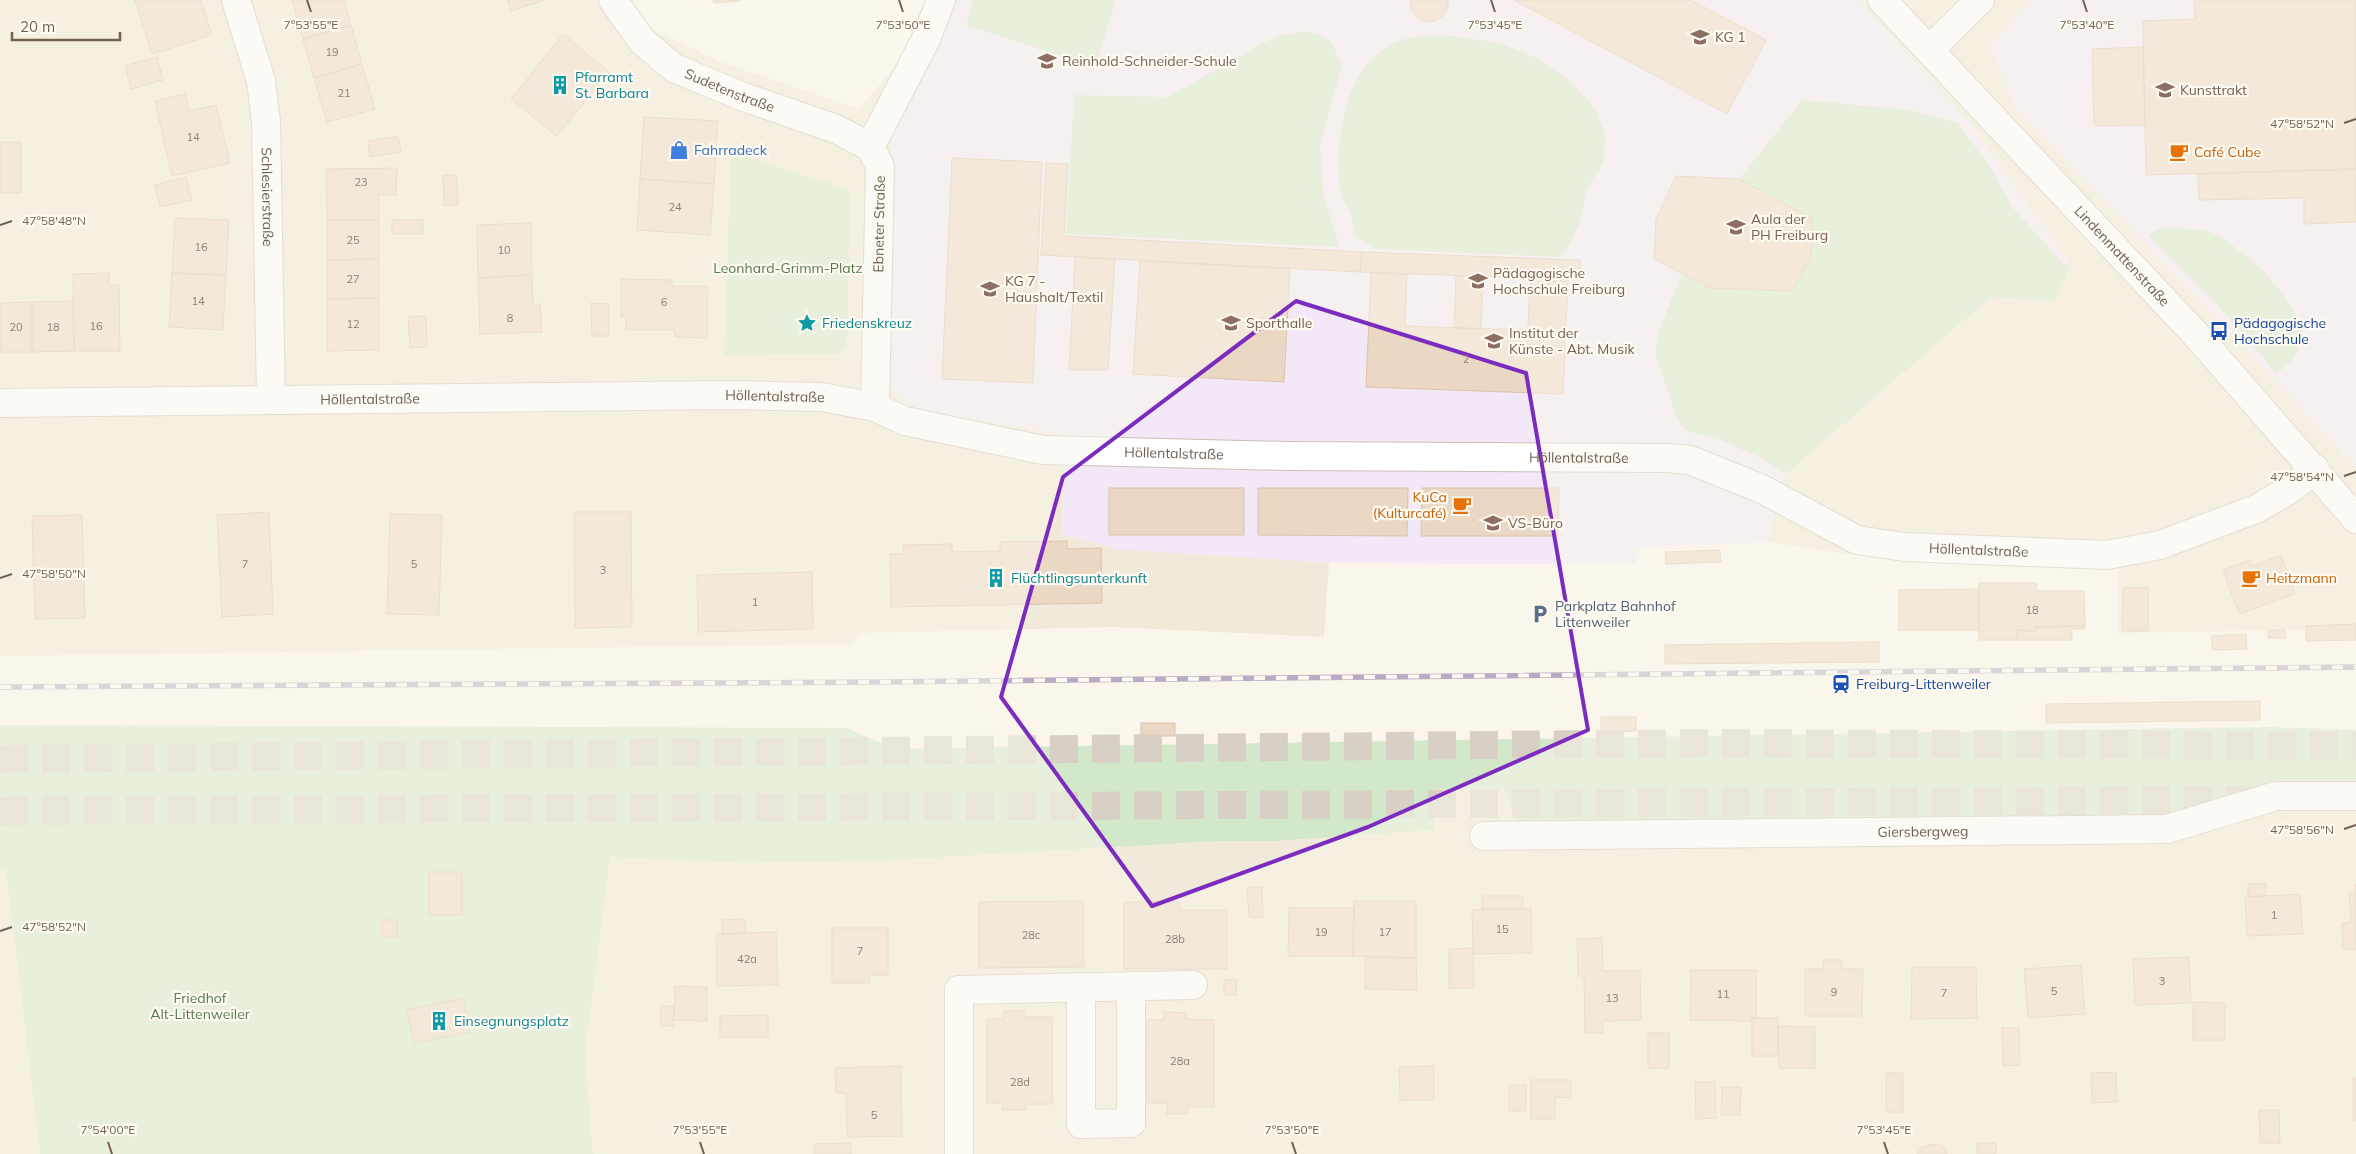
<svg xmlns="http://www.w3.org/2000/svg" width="2356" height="1154" viewBox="0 0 2356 1154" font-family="Mulish,sans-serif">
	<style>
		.residential { fill: #f1e9da }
		.education { fill: #f3e8f7 }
		.green { fill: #d3e7cb }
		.building { fill: #ead7c4; stroke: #ddc2a8 }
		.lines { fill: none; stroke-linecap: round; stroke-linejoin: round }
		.highway-tunnel { stroke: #d8d0c4; stroke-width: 28; stroke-dasharray: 28 14; stroke-linecap: butt }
		.minor-casing { stroke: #ccbfb2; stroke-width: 30 }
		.minor { stroke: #fff; stroke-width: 28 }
		.rail-casing { stroke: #baaac4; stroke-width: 5.5 }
		.rail { stroke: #fdfaf1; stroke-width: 4; stroke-dasharray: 11; stroke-linecap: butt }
		.marked { fill: none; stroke: #7b2cbf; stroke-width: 4; stroke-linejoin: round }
		.ticks { fill: none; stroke: #736051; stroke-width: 2 }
		.labels { text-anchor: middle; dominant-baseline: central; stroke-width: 4.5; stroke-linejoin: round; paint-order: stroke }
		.number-label { font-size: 11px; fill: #917e6e }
		.education-label { font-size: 14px; fill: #785e54; stroke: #fdfaf1; text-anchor: start }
		.culture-label { font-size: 14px; fill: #0d838f; stroke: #fdfaf1; text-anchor: start }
		.street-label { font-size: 14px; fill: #736051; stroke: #fdfaf1 }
		.shop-label { font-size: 14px; fill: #366cbe; stroke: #fdfaf1; text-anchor: start }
		.food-label { font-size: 14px; fill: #c56008; stroke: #fdfaf1; text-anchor: start }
		.park-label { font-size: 14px; fill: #567c4e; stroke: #fdfaf1 }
		.transit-label { font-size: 14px; fill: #164399; stroke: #fdfaf1; text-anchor: start }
		.service-label { font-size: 14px; fill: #4e5e75; stroke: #fdfaf1; text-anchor: start }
		.ticks-label { font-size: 12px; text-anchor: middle; fill: #736051; stroke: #fdfaf1; stroke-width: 4.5; stroke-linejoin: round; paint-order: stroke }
	</style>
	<rect width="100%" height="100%" fill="#faf6eb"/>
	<path class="residential" d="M0,0H633L647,27L718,61L859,109L912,46L919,410L1065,434L1062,534L1117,549L1329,563L1324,637L1113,627L860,633L853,644L0,656Z
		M1857,0H2031L1990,47L2341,452L2356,466V629L2118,633L2119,560L1841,553L1768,542L1786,474L1991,297L2056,301L2071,265L1969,122Z
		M2356,782V1154H593L585,1053L609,857L740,863L875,861L1220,841H1277L1434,830L1436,789Z
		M0,870H6L40,1154H0Z"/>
	<path class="education" d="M931,0H1857L1969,122L2071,265L2056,301L1991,297L1786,474L1768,542L1639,548L1635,564L1329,563L1117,549L1062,534L1065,434L919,410L892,389V94Z
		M2031,0H2356V466L2015,107L1990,47Z"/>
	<path class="green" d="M974,0H1116L1095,67L966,25Z
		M1304,31L1318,34L1331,41L1342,66L1320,145L1324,198L1340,247L1066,234L1074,95L1168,97L1263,43L1281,35Z
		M1454,36L1499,43L1541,60L1570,81L1595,108L1605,136L1604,162L1587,188L1580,223L1565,253L1557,257L1374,249L1353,235C1356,212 1342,207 1340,188C1334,135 1347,53 1408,38C1422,35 1440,37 1454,36Z
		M1802,100L1910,110L1958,123L1992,170L2012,207L2064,264L2071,265L2056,301L1991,297L1786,474L1755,455L1723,441L1684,430L1677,419L1655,353L1658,333L1682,274L1709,288L1792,291L1811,257L1812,218L1739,179Z
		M731,152L850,190L847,347L837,354L724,355Z
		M2165,228C2177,229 2205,228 2215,234C2254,256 2344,336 2276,373L2218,305L2149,236L2155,230Z
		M0,725L846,728L895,749L2265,727L2356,730V782L2273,783L2162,816L1520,825L1504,790L1436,789L1434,830L1277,841H1220L875,861L740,863L610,857L585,1053L593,1154H40L6,870H0Z"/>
	<path class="building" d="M135,0H201L212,35L152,54Z
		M292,0H344L351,25L303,39Z
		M507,0H545L511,11Z
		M713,0H739L740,1L714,3Z
		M1410,0H1448V6L1444,15L1436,21H1421L1411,10Z
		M1514,0H1691L1766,40L1727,114Z
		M2194,0H2356V169L2146,175L2143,21L2195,19Z
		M351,25L362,64L314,78L303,39Z
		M563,34L609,72L557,136L511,99Z
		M2143,47L2145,125L2094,126L2092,49Z
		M157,57L163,80L131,89L125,66Z
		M362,64L375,109L327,122L314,78Z
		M185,94L189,111L216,105L230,163L172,176L155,101Z
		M644,117L718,121L714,184L640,179Z
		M398,136L401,152L370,157L368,141Z
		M0,142H21V193H0Z
		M952,158L1042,162L1033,383L942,379Z
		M1046,163L1068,164L1064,236L1362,252L1360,272L1041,255Z
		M397,168L396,195H379V220H327L326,169Z
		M2356,169V222L2304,224V198L2199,200L2198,174Z
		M443,175H457L458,205L444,206Z
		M1676,176L1739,179L1812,218L1811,257L1792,291L1709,288L1654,259L1656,219Z
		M186,177L192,200L160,207L155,185Z
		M640,179L714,184L710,235L637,230Z
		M175,218L229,220L226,275L172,273Z
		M327,220H379V259L327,260Z
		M392,220H423V234H392Z
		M531,223L532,275L478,278L477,225Z
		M1362,252L1580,260L1579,280L1360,272Z
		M1075,257L1115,259L1108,370H1069Z
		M379,259V298L327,299V260Z
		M1140,261L1290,269L1284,382L1133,374Z
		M109,273V285H119L120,351H74L73,274Z
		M172,273L226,275L223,330L169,327Z
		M1371,273L1407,274L1405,326L1528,330L1530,279L1568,280L1563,394L1366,387Z
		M532,275L533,304H540L542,332L480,334L478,278Z
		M1456,276H1483L1481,329L1454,328Z
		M621,279L672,280V286H708L707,338L675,337V330H626V318L621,317Z
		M379,298V350L327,351V299Z
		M73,301L74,351L32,352V302Z
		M32,302V352H0V303Z
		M591,303L609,304V336H592Z
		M426,316L427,347L410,348L408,317Z
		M1109,488H1244V535H1109Z
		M1258,488H1408L1407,536L1258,535Z
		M1422,488H1559L1558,536H1421Z
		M269,512L273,614L222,617L217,515Z
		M574,512H631L632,627L575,628Z
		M390,514L442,515L439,615L387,614Z
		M82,515L85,618L35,619L32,516Z
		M1067,541V549L1101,548L1102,603L891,607L890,554H903V545L952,544V552L1000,551V542Z
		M1720,550L1721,562L1666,564L1665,552Z
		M2281,555L2295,594L2239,614L2223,570L2250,560L2252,566Z
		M812,572L813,629L698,632L697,575Z
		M1979,583H2036L2037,591H2084L2085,626L2035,627V631L2017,630V640H1979Z
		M2148,587V631H2122L2123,588Z
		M1978,589L1979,630H1899V590Z
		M2356,624V640L2306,641V626Z
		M2085,626L2084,629H2072V640H2017V630L2035,631V627Z
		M2268,630H2285V638H2268Z
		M2246,634L2247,649L2212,650V636Z
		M1879,642V662L1665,664V645Z
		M2260,701V720L2046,723V704Z
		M1601,717H1636V731L1601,732Z
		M1141,723H1175V736H1141Z
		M429,872H462V915H429Z
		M2266,883V896H2248V884Z
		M2355,884H2356V949H2343L2342,923L2351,922L2349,892H2355Z
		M1247,887H1262L1263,917H1249Z
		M2300,894L2303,934L2247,936L2245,897Z
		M1482,896H1523L1522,909H1482Z
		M1083,901L1084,967L979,968V902Z
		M1354,901H1416V958L1353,956Z
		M1124,902H1180V910H1227V969H1124Z
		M1289,908H1354L1353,956H1288Z
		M1531,908L1532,953L1473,954L1472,910Z
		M745,919L746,933L722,934V920Z
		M382,920H397V937H382Z
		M832,928H888V975H870V983H832Z
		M776,932L778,985L717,986L716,934Z
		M1602,938L1603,971H1640L1641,1020L1603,1021V1033H1585L1584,976H1578L1577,939Z
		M1473,948L1474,988H1449V949Z
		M1365,957L1416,958L1417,990L1365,989Z
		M2189,957L2191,1003L2135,1005L2133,959Z
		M1823,960H1842V969H1863L1862,1016H1805V969H1823Z
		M2081,965L2085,1014L2028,1018L2024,969Z
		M1912,967H1976L1977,1018L1911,1019Z
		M1691,970H1756V1018H1752V1021L1690,1020Z
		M1224,980H1237L1236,995H1224Z
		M675,986L707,987V1021L674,1020Z
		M463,998L470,1032L414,1043L407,1010Z
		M2193,1002L2225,1003V1040H2193Z
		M661,1006H674L673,1026H660Z
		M1004,1011H1024V1017H1052V1104H1026V1110H1002V1103H987V1019H1004Z
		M1164,1012L1186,1013V1019L1214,1020V1107H1188V1114H1167V1103H1146L1147,1020H1164Z
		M768,1015V1037H720V1016Z
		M1752,1018H1778V1056H1752Z
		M1778,1026L1815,1027V1068H1779Z
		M2002,1028H2019L2020,1065L2003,1066Z
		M1648,1033H1669V1068H1648Z
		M901,1066L902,1136L847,1137L846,1093H836L835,1068Z
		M1434,1066V1100H1400L1399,1067Z
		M2116,1072L2117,1102L2092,1103L2091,1073Z
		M1886,1073H1903V1112H1886Z
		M2353,1078H2356V1120H2353Z
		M1531,1080H1571V1098L1555,1097V1119H1531Z
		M1695,1082H1715L1716,1118L1696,1119Z
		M1509,1085H1526V1111H1509Z
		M1722,1087H1741L1740,1115H1721Z
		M2259,1110H2279L2280,1143H2260Z
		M851,1143V1154H814V1144Z
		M1977,1143H1996V1154H1977Z
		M1933,1144L1943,1146L1947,1154H1917L1922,1147Z"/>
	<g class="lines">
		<path class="highway-tunnel" d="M0,759L1707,743L2356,746
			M0,811L2253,800"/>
		<g class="minor-casing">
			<g id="minor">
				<path id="s1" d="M236,0L261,81L266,121L271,399"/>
				<path id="s2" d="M613,0L642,41L674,68L741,96L836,129L870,147"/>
				<path id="s3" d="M1882,0L2201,340L2356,519"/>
				<path d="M1929,50L1980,0"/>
				<path d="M870,147L880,166L875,407"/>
				<path d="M870,147L926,39L941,0"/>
				<path id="s4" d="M0,403L731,395L822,397L875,407L905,421L1043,450L1287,456L1667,458L1690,460L1762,489L1857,540L1904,547L2107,555L2160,545L2256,509L2292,488L2315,469"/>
				<path id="s5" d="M1484,836L2167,829L2276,796H2356"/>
				<path d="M1081,987V1124L1131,1123V986"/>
				<path d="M959,1154V990L1193,985"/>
			</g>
		</g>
		<use href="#minor" class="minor"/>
		<g class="rail-casing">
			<path id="rail" d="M0,687L878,682L2356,667"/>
		</g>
		<use href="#rail" class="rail"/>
	</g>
	<path d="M0 0H2356V1154H0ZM1296,301L1526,373L1588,730L1368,827L1152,906L1001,697L1063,477Z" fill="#faf6eb" fill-opacity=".55" fill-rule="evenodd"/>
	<path class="marked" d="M1296,301L1526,373L1588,730L1368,827L1152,906L1001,697L1063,477Z"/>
	<path class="ticks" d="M307,0L311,12M899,0L903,12M1491,0L1495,12M2083,0L2087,12M2344,123L2356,119M0,225L12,221M2344,476L2356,472M0,578L12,574M2344,829L2356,825M0,931L12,927M108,1142L112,1154M700,1142L704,1154M1292,1142L1296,1154M1884,1142L1888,1154"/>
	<defs>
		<g id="university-bare" transform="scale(1.5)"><path d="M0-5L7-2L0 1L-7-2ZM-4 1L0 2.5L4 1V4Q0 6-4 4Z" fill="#8d6e63" stroke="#fdfaf1" stroke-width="2.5" paint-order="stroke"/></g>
		<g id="school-bare" transform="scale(1.5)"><path d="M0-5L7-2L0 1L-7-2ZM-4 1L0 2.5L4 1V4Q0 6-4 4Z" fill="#8d6e63" stroke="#fdfaf1" stroke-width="2.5" paint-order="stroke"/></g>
		<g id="building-bare" transform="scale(1.5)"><path d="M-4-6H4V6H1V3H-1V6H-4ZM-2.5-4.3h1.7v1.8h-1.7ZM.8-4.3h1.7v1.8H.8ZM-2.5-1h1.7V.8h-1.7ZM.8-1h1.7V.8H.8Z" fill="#0f9aa8" stroke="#fdfaf1" stroke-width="2.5" paint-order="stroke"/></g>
		<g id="shop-bare" transform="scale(1.5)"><path d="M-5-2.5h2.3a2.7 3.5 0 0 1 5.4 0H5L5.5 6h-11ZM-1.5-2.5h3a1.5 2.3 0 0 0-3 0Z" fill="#3f7fe0" stroke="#fdfaf1" stroke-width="2.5" paint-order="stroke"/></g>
		<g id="cafe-bare" transform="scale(1.5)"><path d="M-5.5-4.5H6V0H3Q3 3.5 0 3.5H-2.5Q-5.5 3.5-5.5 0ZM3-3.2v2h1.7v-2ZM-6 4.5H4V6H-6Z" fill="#e8710a" stroke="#fdfaf1" stroke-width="2.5" paint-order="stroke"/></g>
		<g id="sight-bare" transform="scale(1.5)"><path d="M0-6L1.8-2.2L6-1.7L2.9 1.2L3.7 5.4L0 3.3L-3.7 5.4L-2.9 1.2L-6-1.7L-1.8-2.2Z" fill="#0f9aa8" stroke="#fdfaf1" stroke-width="2.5" paint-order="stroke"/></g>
		<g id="bus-bare" transform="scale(1.5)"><path d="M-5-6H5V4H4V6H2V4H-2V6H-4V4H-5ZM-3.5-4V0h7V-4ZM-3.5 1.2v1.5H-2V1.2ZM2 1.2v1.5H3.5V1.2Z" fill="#1a4fb4" stroke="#fdfaf1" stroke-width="2.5" paint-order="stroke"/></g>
		<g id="parking-bare" transform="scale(1.5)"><path d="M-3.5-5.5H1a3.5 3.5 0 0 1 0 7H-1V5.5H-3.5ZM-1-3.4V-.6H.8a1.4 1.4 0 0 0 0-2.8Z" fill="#5c6f8a" stroke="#fdfaf1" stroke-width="2.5" paint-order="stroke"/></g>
		<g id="station-bare" transform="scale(1.5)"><path d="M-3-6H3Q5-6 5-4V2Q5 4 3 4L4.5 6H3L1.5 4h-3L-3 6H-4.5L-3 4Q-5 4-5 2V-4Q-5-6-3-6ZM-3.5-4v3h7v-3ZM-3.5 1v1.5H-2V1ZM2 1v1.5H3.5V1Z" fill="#1a4fb4" stroke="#fdfaf1" stroke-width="2.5" paint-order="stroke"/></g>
	</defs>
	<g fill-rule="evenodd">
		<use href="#university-bare" x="1700" y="37"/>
		<use href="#school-bare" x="1047" y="61"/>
		<use href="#building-bare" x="560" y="85"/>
		<use href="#university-bare" x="2165" y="90"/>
		<use href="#shop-bare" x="679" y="150"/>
		<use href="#cafe-bare" x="2179" y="152"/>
		<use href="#university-bare" x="1736" y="227"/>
		<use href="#university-bare" x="1478" y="281"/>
		<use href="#university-bare" x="990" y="289"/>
		<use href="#sight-bare" x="807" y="323"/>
		<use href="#university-bare" x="1231" y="323"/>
		<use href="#bus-bare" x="2219" y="331"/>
		<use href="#university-bare" x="1494" y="341"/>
		<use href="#cafe-bare" x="1462" y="505"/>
		<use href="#university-bare" x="1493" y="523"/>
		<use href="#building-bare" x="996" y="578"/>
		<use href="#cafe-bare" x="2251" y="578"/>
		<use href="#parking-bare" x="1540" y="614"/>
		<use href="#station-bare" x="1841" y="684"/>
		<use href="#building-bare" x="439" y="1021"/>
	</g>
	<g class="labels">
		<g class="number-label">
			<text x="332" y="52">19</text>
			<text x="344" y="93">21</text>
			<text x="193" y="137">14</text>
			<text x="361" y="182">23</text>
			<text x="675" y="207">24</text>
			<text x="353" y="240">25</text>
			<text x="201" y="247">16</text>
			<text x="504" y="250">10</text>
			<text x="353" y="279">27</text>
			<text x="198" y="301">14</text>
			<text x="664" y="302">6</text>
			<text x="510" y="318">8</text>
			<text x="353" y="324">12</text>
			<text x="96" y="326">16</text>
			<text x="16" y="327">20</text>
			<text x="53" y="327">18</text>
			<text x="1466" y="359">2</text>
			<text x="245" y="564">7</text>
			<text x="414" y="564">5</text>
			<text x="603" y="570">3</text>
			<text x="755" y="602">1</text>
			<text x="2032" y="610">18</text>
			<text x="2274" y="915">1</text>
			<text x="1502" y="929">15</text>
			<text x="1321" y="932">19</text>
			<text x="1385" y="932">17</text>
			<text x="1031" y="935">28c</text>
			<text x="1175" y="939">28b</text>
			<text x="860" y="951">7</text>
			<text x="747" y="959">42a</text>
			<text x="2162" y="981">3</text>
			<text x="2054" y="991">5</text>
			<text x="1834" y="992">9</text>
			<text x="1944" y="993">7</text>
			<text x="1723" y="994">11</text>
			<text x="1612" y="998">13</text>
			<text x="1180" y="1061">28a</text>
			<text x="1020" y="1082">28d</text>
			<text x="874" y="1115">5</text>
		</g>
		<g class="education-label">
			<text x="1715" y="37">KG 1</text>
			<text x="1062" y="61">Reinhold-Schneider-Schule</text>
			<text x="2180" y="90">Kunsttrakt</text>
			<text x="1751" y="219">Aula der<tspan x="1751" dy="16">PH Freiburg</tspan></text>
			<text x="1493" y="273">Pädagogische<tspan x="1493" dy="16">Hochschule Freiburg</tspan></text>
			<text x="1005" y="281">KG 7 -<tspan x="1005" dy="16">Haushalt/Textil</tspan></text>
			<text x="1246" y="323">Sporthalle</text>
			<text x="1509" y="333">Institut der<tspan x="1509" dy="16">Künste - Abt. Musik</tspan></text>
			<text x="1508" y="523">VS-Büro</text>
		</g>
		<g class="culture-label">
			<text x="575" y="77">Pfarramt<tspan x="575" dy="16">St. Barbara</tspan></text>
			<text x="822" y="323">Friedenskreuz</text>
			<text x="1011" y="578">Flüchtlingsunterkunft</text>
			<text x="454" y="1021">Einsegnungsplatz</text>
		</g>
		<g class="street-label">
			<text stroke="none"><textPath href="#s2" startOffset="152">Sudetenstraße</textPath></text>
			<text stroke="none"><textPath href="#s1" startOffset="201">Schlesierstraße</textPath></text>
			<text transform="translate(879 224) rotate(-89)">Ebneter Straße</text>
			<text stroke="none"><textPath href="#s3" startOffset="351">Lindenmattenstraße</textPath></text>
			<text stroke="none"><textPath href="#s4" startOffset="775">Höllentalstraße</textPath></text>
			<text stroke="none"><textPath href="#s4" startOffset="370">Höllentalstraße</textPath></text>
			<text stroke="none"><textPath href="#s4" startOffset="1181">Höllentalstraße</textPath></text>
			<text stroke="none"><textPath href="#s4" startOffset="1586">Höllentalstraße</textPath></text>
			<text stroke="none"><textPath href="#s4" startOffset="2005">Höllentalstraße</textPath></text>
			<text stroke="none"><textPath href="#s5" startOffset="439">Giersbergweg</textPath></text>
		</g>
		<g class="shop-label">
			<text x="694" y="150">Fahrradeck</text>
		</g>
		<g class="food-label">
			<text x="2194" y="152">Café Cube</text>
			<text x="1447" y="497" text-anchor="end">KuCa<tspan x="1447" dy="16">(Kulturcafé)</tspan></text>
			<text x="2266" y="578">Heitzmann</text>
		</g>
		<g class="park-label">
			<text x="788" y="268">Leonhard-Grimm-Platz</text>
			<text x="200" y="998">Friedhof<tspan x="200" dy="16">Alt-Littenweiler</tspan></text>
		</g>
		<g class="transit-label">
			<text x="2234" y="323">Pädagogische<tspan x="2234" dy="16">Hochschule</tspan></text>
			<text x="1856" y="684">Freiburg-Littenweiler</text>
		</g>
		<g class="service-label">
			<text x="1555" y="606">Parkplatz Bahnhof<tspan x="1555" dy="16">Littenweiler</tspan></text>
		</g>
	</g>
	<g class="ticks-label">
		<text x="311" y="29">7°53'55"E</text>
		<text x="903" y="29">7°53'50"E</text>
		<text x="1495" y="29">7°53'45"E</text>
		<text x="2087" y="29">7°53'40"E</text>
		<text x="2302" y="128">47°58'52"N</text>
		<text x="54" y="225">47°58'48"N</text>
		<text x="2302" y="481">47°58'54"N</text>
		<text x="54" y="578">47°58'50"N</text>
		<text x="2302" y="834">47°58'56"N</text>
		<text x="54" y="931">47°58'52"N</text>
		<text x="108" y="1134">7°54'00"E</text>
		<text x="700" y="1134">7°53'55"E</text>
		<text x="1292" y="1134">7°53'50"E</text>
		<text x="1884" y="1134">7°53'45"E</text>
	</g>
	<path d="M12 32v8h108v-8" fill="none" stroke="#736051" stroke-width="2.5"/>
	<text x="20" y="32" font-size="15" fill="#736051" stroke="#fdfaf1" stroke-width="4" paint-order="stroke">20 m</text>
</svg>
